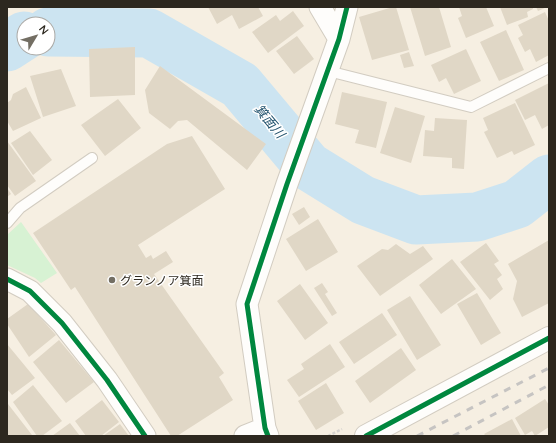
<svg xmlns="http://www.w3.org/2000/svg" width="556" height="443" viewBox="0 0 556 443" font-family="Quicksand,'Noto Sans JP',sans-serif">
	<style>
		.green { fill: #d7f2d3 }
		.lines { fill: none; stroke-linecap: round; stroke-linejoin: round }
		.river { stroke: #cce4f1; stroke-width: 49 }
		.building { fill: #e0d7c6 }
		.service-casing { stroke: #d2ccc1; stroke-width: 12 }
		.minor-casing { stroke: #d2ccc1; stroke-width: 23 }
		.tertiary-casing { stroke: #d2ccc1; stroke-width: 24 }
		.path { stroke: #d6d3cf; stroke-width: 2.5; stroke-dasharray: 3 2; stroke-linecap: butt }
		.service { stroke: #fefdfb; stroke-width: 10 }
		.minor { stroke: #fefdfb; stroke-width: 21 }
		.tertiary { stroke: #fefdfb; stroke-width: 22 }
		.rail { stroke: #c6c4c2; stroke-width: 3; stroke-dasharray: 7 7; stroke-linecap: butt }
		.cycleway-casing { stroke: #fff; stroke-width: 8 }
		.cycleway { stroke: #00873e; stroke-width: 5 }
		.poi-dot { fill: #736e63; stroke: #fff; stroke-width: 1.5 }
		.labels { text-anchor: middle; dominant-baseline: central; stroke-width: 3; stroke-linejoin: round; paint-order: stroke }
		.poi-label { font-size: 12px; fill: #2d281f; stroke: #fff; text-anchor: start }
		.water-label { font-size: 13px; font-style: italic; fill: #22536e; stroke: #fff }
	</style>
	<rect width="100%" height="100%" fill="#f6efe2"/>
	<path class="green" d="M21,222L57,273L41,283L35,278L7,265V235Z"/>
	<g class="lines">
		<path class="river" d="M48,32L149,33L240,85L308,166L363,200L416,220L477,217L517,204L549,179
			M7,47L24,36"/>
	</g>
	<path class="building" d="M208,7H258L263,16L239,29L232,15L217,24Z
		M393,7H396L409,50L372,60L359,17Z
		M410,7H439L451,47L425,56Z
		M459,7H486L494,26L466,38L458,18L462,16Z
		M500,7H533V9L527,12L528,17L507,25Z
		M536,7H547L538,11Z
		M293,11L304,26L268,53L252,32L276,15L280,21Z
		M545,12L549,21V55L536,62L530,49L525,52L518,38L523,35L518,25Z
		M506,30L524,70L499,81L480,42Z
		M297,36L314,59L294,74L276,51Z
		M135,47V95L90,97L89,49Z
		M466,49L481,81L454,94L446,78L439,82L431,65Z
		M409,52L414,66L404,68L400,55Z
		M160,66L266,144L247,170L187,120L178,121L170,129L149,113L145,90Z
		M61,69L76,106L43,117L30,76Z
		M549,83V125L542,129L535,115L525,120L515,100Z
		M26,87L41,118L13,131L7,121V103L11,100L13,94Z
		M342,92L387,102L376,148L355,143L359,130L335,124Z
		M118,99L141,128L105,156L81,125Z
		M515,103L535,145L514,155L512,151L497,158L484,132L488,130L483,118Z
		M395,107L425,116L411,163L380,153Z
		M435,118L467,120L464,169L452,168V158L423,156L425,130L434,131Z
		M30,131L52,160L33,175L11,143Z
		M192,136L225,189L138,245L146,258L151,255L153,259L166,251L173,262L154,274L224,373L219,377L233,400L177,436H171L75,287L71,290L33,233L167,144Z
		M7,141L36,181L15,196L7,185Z
		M7,188L11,194L7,197Z
		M304,207L310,217L299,225L292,214Z
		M318,219L338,252L306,271L286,239Z
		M549,240V303L522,317L513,299L517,281L508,264Z
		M486,243L499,261L494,264L502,275L497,279L503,289L490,300L460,262Z
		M396,244L410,254L423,246L433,259L380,296L357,266L382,249L388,250Z
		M452,259L476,289L441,314L419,285Z
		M322,283L328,292L325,294L337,313L332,316L314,288Z
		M300,284L328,323L305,340L277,301Z
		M477,293L501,333L481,345L457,304Z
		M410,296L441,345L417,360L387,310Z
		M28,304L56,335L29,357L7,324V319Z
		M382,313L397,335L354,364L339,342Z
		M59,340L94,382L66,403L33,362Z
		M7,344L35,378L12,395L7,389Z
		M330,344L345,367L299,397L287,380L304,369L301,364Z
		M401,348L416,370L370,403L355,381Z
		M326,383L344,413L316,430L298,401Z
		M33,385L62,421L42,436H37L13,402Z
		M545,399L549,405V427L535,436L532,431L525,435L515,418Z
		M102,400L119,422L101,436H86L75,421Z
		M8,404L32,435L31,436H7V405Z
		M512,419L521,436H486L484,434Z
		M70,423L80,436H52Z
		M120,424L129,436H103Z"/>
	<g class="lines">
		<g class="service-casing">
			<path id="service" d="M328,71L471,107L549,68
				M7,223L20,208L92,158"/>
		</g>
		<g class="minor-casing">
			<path id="minor" d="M320,7L339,39
				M7,279L30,291L62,323L107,380L145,436
				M245,436L265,428
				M268,436L265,428L247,304L287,184L339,39L347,7"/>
		</g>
		<g class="tertiary-casing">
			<path id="tertiary" d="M366,436L549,338"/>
		</g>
		<path class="path" d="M328,436L342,429"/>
		<use href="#service" class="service"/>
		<use href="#minor" class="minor"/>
		<use href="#tertiary" class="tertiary"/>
		<path class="rail" d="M417,436L549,368
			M453,436L549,385"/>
		<g class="cycleway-casing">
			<path id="cycleway" d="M7,279L30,291L62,323L107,380L145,436
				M268,436L265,428L247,304L287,184L339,39L347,7
				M366,436L549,338"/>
		</g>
		<use href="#cycleway" class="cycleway"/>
	</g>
	<circle class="poi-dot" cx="112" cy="280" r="4"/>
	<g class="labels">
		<g class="poi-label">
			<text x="120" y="280">グランノア箕面</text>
		</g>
		<g class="water-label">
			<text transform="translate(270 121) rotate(50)">箕面川</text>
		</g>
	</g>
	<rect width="556" height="443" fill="none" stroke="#2d281f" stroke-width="16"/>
	<g transform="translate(36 36) rotate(52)"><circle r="19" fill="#ffffff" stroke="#aba9a5"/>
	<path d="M0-3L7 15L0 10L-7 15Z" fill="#736e63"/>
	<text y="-6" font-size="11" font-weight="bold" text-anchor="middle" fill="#2d281f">N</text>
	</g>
</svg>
